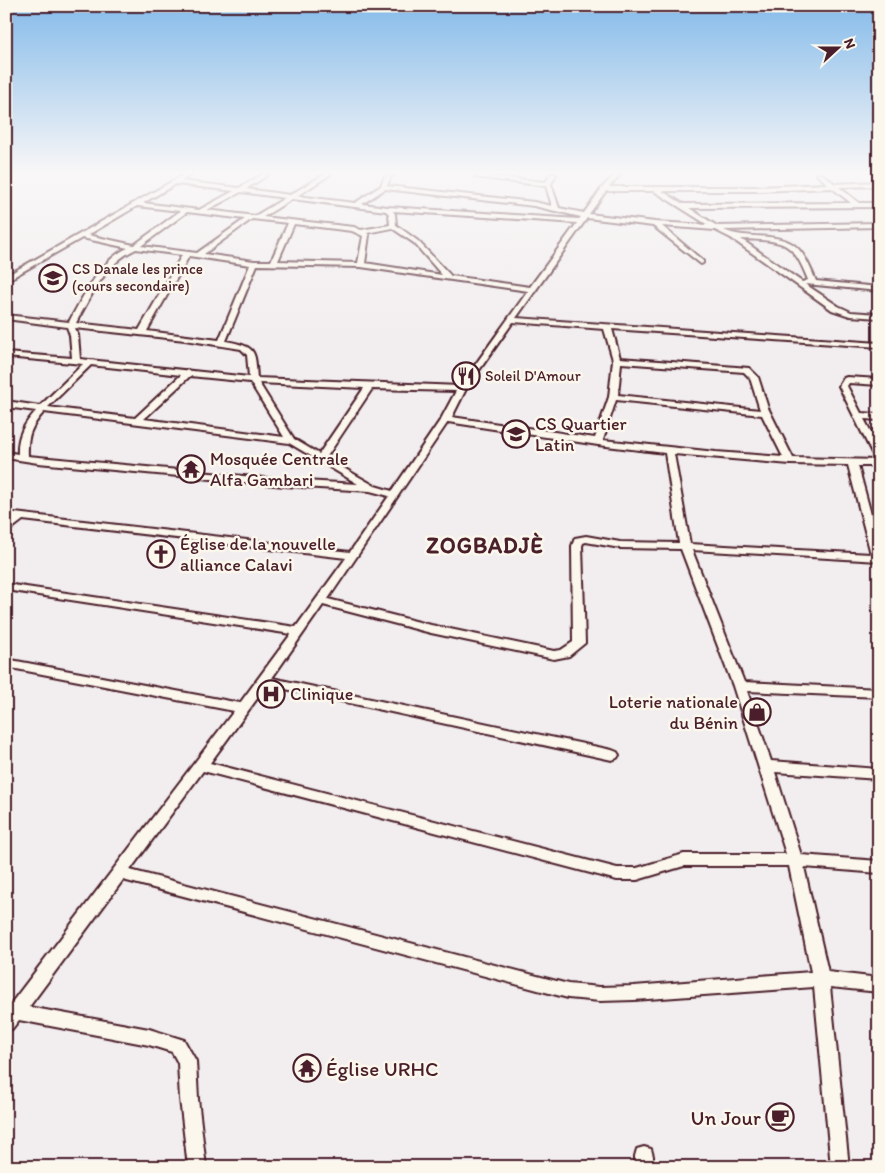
<svg xmlns="http://www.w3.org/2000/svg" width="885" height="1173" viewBox="0 0 885 1173" font-family="Itim,sans-serif">
	<style>
		.lines { fill: none; stroke-linecap: round; stroke-linejoin: round }
		.minor-casing { stroke: #4a1f2b; stroke-width: 4 }
		.minor { fill: #fbf7ec; fill-rule: evenodd }
		.labels { text-anchor: middle; dominant-baseline: central; stroke-width: 5; stroke-linejoin: round; paint-order: stroke }
		.far-poi-label { font-size: 15px; fill: #4a1f2b; stroke: #fbf7ec; text-anchor: start }
		.poi-label { font-size: 18px; fill: #4a1f2b; stroke: #fbf7ec; text-anchor: start }
		.near-poi-label { font-size: 21px; fill: #4a1f2b; stroke: #fbf7ec; text-anchor: start }
		.district-label { font-size: 22px; font-weight: bold; letter-spacing: 1px; fill: #4a1f2b; stroke: #fbf7ec }
	</style>
	<rect width="100%" height="100%" fill="#f2edee"/>
	<filter id="ink" filterUnits="userSpaceOnUse"><feTurbulence type="fractalNoise" baseFrequency=".02" numOctaves="2"/><feDisplacementMap in="SourceGraphic" scale="10" xChannelSelector="R" yChannelSelector="G"/><feConvolveMatrix kernelMatrix="1 2 1 2 8 2 1 2 1" color-interpolation-filters="sRGB"/></filter>
	<g filter="url(#ink)">
		<g class="lines">
			<g class="minor-casing">
				<path id="minor" d="M185,174H192L181,181L239,188L263,174H269L246,189L290,195L325,174H331L297,196L355,203L381,186L385,176L394,174L390,178L387,186L534,202L552,206L546,186L475,177L478,175L546,182L550,174H556L551,184L559,208L584,213L602,188L615,174H621L609,187H758L828,184L816,174H822L835,184L879,182V186L839,187L859,203H879V207L689,208L717,226L879,223V227L724,230C735,235 743,235 755,236C795,238 801,245 816,281L879,287V291L805,284L838,306L851,312L879,314V318L850,316L832,310L731,238L715,230L662,226L703,261V263L701,264L653,226L587,218L516,318L879,343V347L612,329L620,358L749,368L758,377L768,408L793,458L879,460V466H858L879,544V561L692,550L744,682L879,689V697L747,691L771,761L879,769V779L775,772L801,855L879,861V873L804,867L828,972L879,978V992L830,987L849,1167H831L814,987L634,1000L600,1001L568,998L123,880L29,1007L149,1029L184,1040L196,1061L198,1099L206,1167H188L180,1099L178,1063L172,1052L149,1045L19,1020L12,1029L6,1032V1010L234,711L6,667V659L240,703L291,634L6,590V584L296,627L346,558L23,520L6,533V524L13,519L6,518V512L350,552L389,496L370,491L285,486L38,463L6,458V452L18,454C17,436 24,424 36,411L6,407V401L40,406L83,364L6,357V353L72,358L70,335L67,327L6,319V315L69,322C82,298 102,258 128,248L82,238L6,281V276ZM176,184L234,191L199,210L143,203ZM832,188L851,203L683,204L662,191H758ZM385,189L534,206L581,217L579,219L388,207L362,204ZM606,191H654L708,225L655,222L589,214ZM241,192L285,198L255,216L207,210ZM292,199L386,211L389,214L390,225L361,230L354,227L263,217ZM137,206L180,211L134,245L88,235ZM393,211L577,223L530,287L451,276L418,241L396,225L395,214ZM187,212L245,219L197,253L141,246ZM252,219L288,223L271,261H254L204,254ZM294,224L352,231L363,236L358,263L278,261ZM392,228L414,243L442,275L365,263L369,235L367,233ZM741,239C783,241 792,239 808,280L802,282ZM136,249L182,255L139,330L76,323C91,296 106,262 136,249ZM189,256L250,265L219,340L147,331ZM257,265L361,267L528,291L460,386L257,378C255,349 256,347 226,341ZM513,322L604,329L613,360L609,397L595,438L452,417L466,389ZM75,328L185,340L241,349L247,355L249,377L80,359L78,335ZM621,363L744,372L750,378L760,410L618,395ZM91,365L99,366L181,375L135,418L48,407ZM190,376L250,382L284,437L144,419ZM259,383L364,388L319,454L294,439ZM372,389L456,391L441,419L392,491L375,486L326,458ZM616,400L762,415L783,457L716,452L603,440ZM44,412L289,443L358,484L285,480L28,456C27,435 31,427 44,412ZM448,422L598,445L665,453L679,543L620,542L586,536L575,538L572,546L573,642L561,650L554,651L431,625L328,599ZM674,454L790,464L848,465L871,554L690,544ZM586,542L620,548L681,549L733,686L786,854H684L637,868H617L210,763L267,685L612,760L617,758L619,755L617,752L612,750L272,678L323,605L431,633L554,659L569,656L585,643L582,546L583,543ZM203,771L617,880H637L684,866H789L811,972L634,986L600,987L568,984L130,870Z
					M847,377L879,379V385L849,383L847,386L861,413L879,414V420L864,419L879,447V460L874,457L839,386L844,378Z
					M644,1147L651,1149L653,1156V1167H635V1156L637,1149Z"/>
			</g>
			<use href="#minor" class="minor"/>
		</g>
	</g>
	<linearGradient id="sky" x2="0" y2="1"><stop stop-color="#85bbea"/><stop offset="0.51" stop-color="#f9f7f7"/><stop offset="1" stop-color="#f9f7f7" stop-opacity="0"/></linearGradient>
	<rect width="885" height="338" fill="url(#sky)"/>
	<defs>
		<g id="school-ring" transform="scale(1.4375)"><circle r="9.5" fill="#fbf7ec" stroke="#4a1f2b" stroke-width="1.5"/><path d="M0-5L7-2L0 1L-7-2ZM-4 1L0 2.5L4 1V4Q0 6-4 4Z" fill="#4a1f2b"/></g>
		<g id="restaurant-ring" transform="scale(1.4375)"><circle r="9.5" fill="#fbf7ec" stroke="#4a1f2b" stroke-width="1.5"/><path d="M-5-6h1v4h1v-4h1v4h1v-4h1v5L-1.5 .5V6h-2V.5L-5-1ZM5-6V6H3V1.5H1.5Q1.5-4 5-6Z" fill="#4a1f2b"/></g>
		<g id="temple-ring" transform="scale(1.4375)"><circle r="9.5" fill="#fbf7ec" stroke="#4a1f2b" stroke-width="1.5"/><path d="M0-6L5-2H3V0L6.5 2.5H4V6H1.5V3h-3V6H-4V2.5H-6.5L-3 0V-2H-5Z" fill="#4a1f2b"/></g>
		<g id="church-ring" transform="scale(1.4375)"><circle r="9.5" fill="#fbf7ec" stroke="#4a1f2b" stroke-width="1.5"/><path d="M-1.2-6h2.4v3.5h3.3v2.4h-3.3V6h-2.4V-.1h-3.3v-2.4h3.3Z" fill="#4a1f2b"/></g>
		<g id="hospital-ring" transform="scale(1.4375)"><circle r="9.5" fill="#fbf7ec" stroke="#4a1f2b" stroke-width="1.5"/><path d="M-5-5h3v3.5h4V-5h3V5h-3V1.5h-4V5h-3Z" fill="#4a1f2b"/></g>
		<g id="shop-ring" transform="scale(1.4375)"><circle r="9.5" fill="#fbf7ec" stroke="#4a1f2b" stroke-width="1.5"/><path d="M-5-2.5h2.3a2.7 3.5 0 0 1 5.4 0H5L5.5 6h-11ZM-1.5-2.5h3a1.5 2.3 0 0 0-3 0Z" fill="#4a1f2b"/></g>
		<g id="cafe-ring" transform="scale(1.4375)"><circle r="9.5" fill="#fbf7ec" stroke="#4a1f2b" stroke-width="1.5"/><path d="M-5.5-4.5H6V0H3Q3 3.5 0 3.5H-2.5Q-5.5 3.5-5.5 0ZM3-3.2v2h1.7v-2ZM-6 4.5H4V6H-6Z" fill="#4a1f2b"/></g>
	</defs>
	<g fill-rule="evenodd">
		<use href="#school-ring" x="53" y="278"/>
		<use href="#restaurant-ring" x="466" y="376"/>
		<use href="#school-ring" x="516" y="434"/>
		<use href="#temple-ring" x="191" y="469"/>
		<use href="#church-ring" x="161" y="554"/>
		<use href="#hospital-ring" x="271" y="694"/>
		<use href="#shop-ring" x="757" y="712"/>
		<use href="#temple-ring" x="307" y="1068"/>
		<use href="#cafe-ring" x="780" y="1117"/>
	</g>
	<g class="labels">
		<g class="far-poi-label">
			<text x="72" y="269">CS Danale les prince<tspan x="72" dy="17">(cours secondaire)</tspan></text>
			<text x="485" y="376">Soleil D'Amour</text>
		</g>
		<g class="poi-label">
			<text x="535" y="424">CS Quartier<tspan x="535" dy="21">Latin</tspan></text>
			<text x="210" y="459">Mosquée Centrale<tspan x="210" dy="21">Alfa Gambari</tspan></text>
			<text x="180" y="544">Église de la nouvelle<tspan x="180" dy="21">alliance Calavi</tspan></text>
			<text x="290" y="694">Clinique</text>
			<text x="738" y="702" text-anchor="end">Loterie nationale<tspan x="738" dy="21">du Bénin</tspan></text>
		</g>
		<g class="near-poi-label">
			<text x="326" y="1068">Église URHC</text>
			<text x="761" y="1117" text-anchor="end">Un Jour</text>
		</g>
		<g class="district-label">
			<text x="485" y="545">ZOGBADJÈ</text>
		</g>
	</g>
	<rect width="885" height="1173" fill="none" stroke="#fbf7ec" stroke-width="25"/>
	<rect x="12" y="12" width="860" height="1148" fill="none" stroke="#4a1f2b" stroke-width="2" filter="url(#ink)"/>
	<g transform="translate(838 48) rotate(69)" stroke="#fbf7ec" stroke-width="4" paint-order="stroke">
	<path d="M0-4L9 19L0 12L-9 19Z" fill="#4a1f2b"/>
	<text y="-8" font-size="14" font-weight="bold" text-anchor="middle" fill="#4a1f2b">N</text>
	</g>
</svg>
